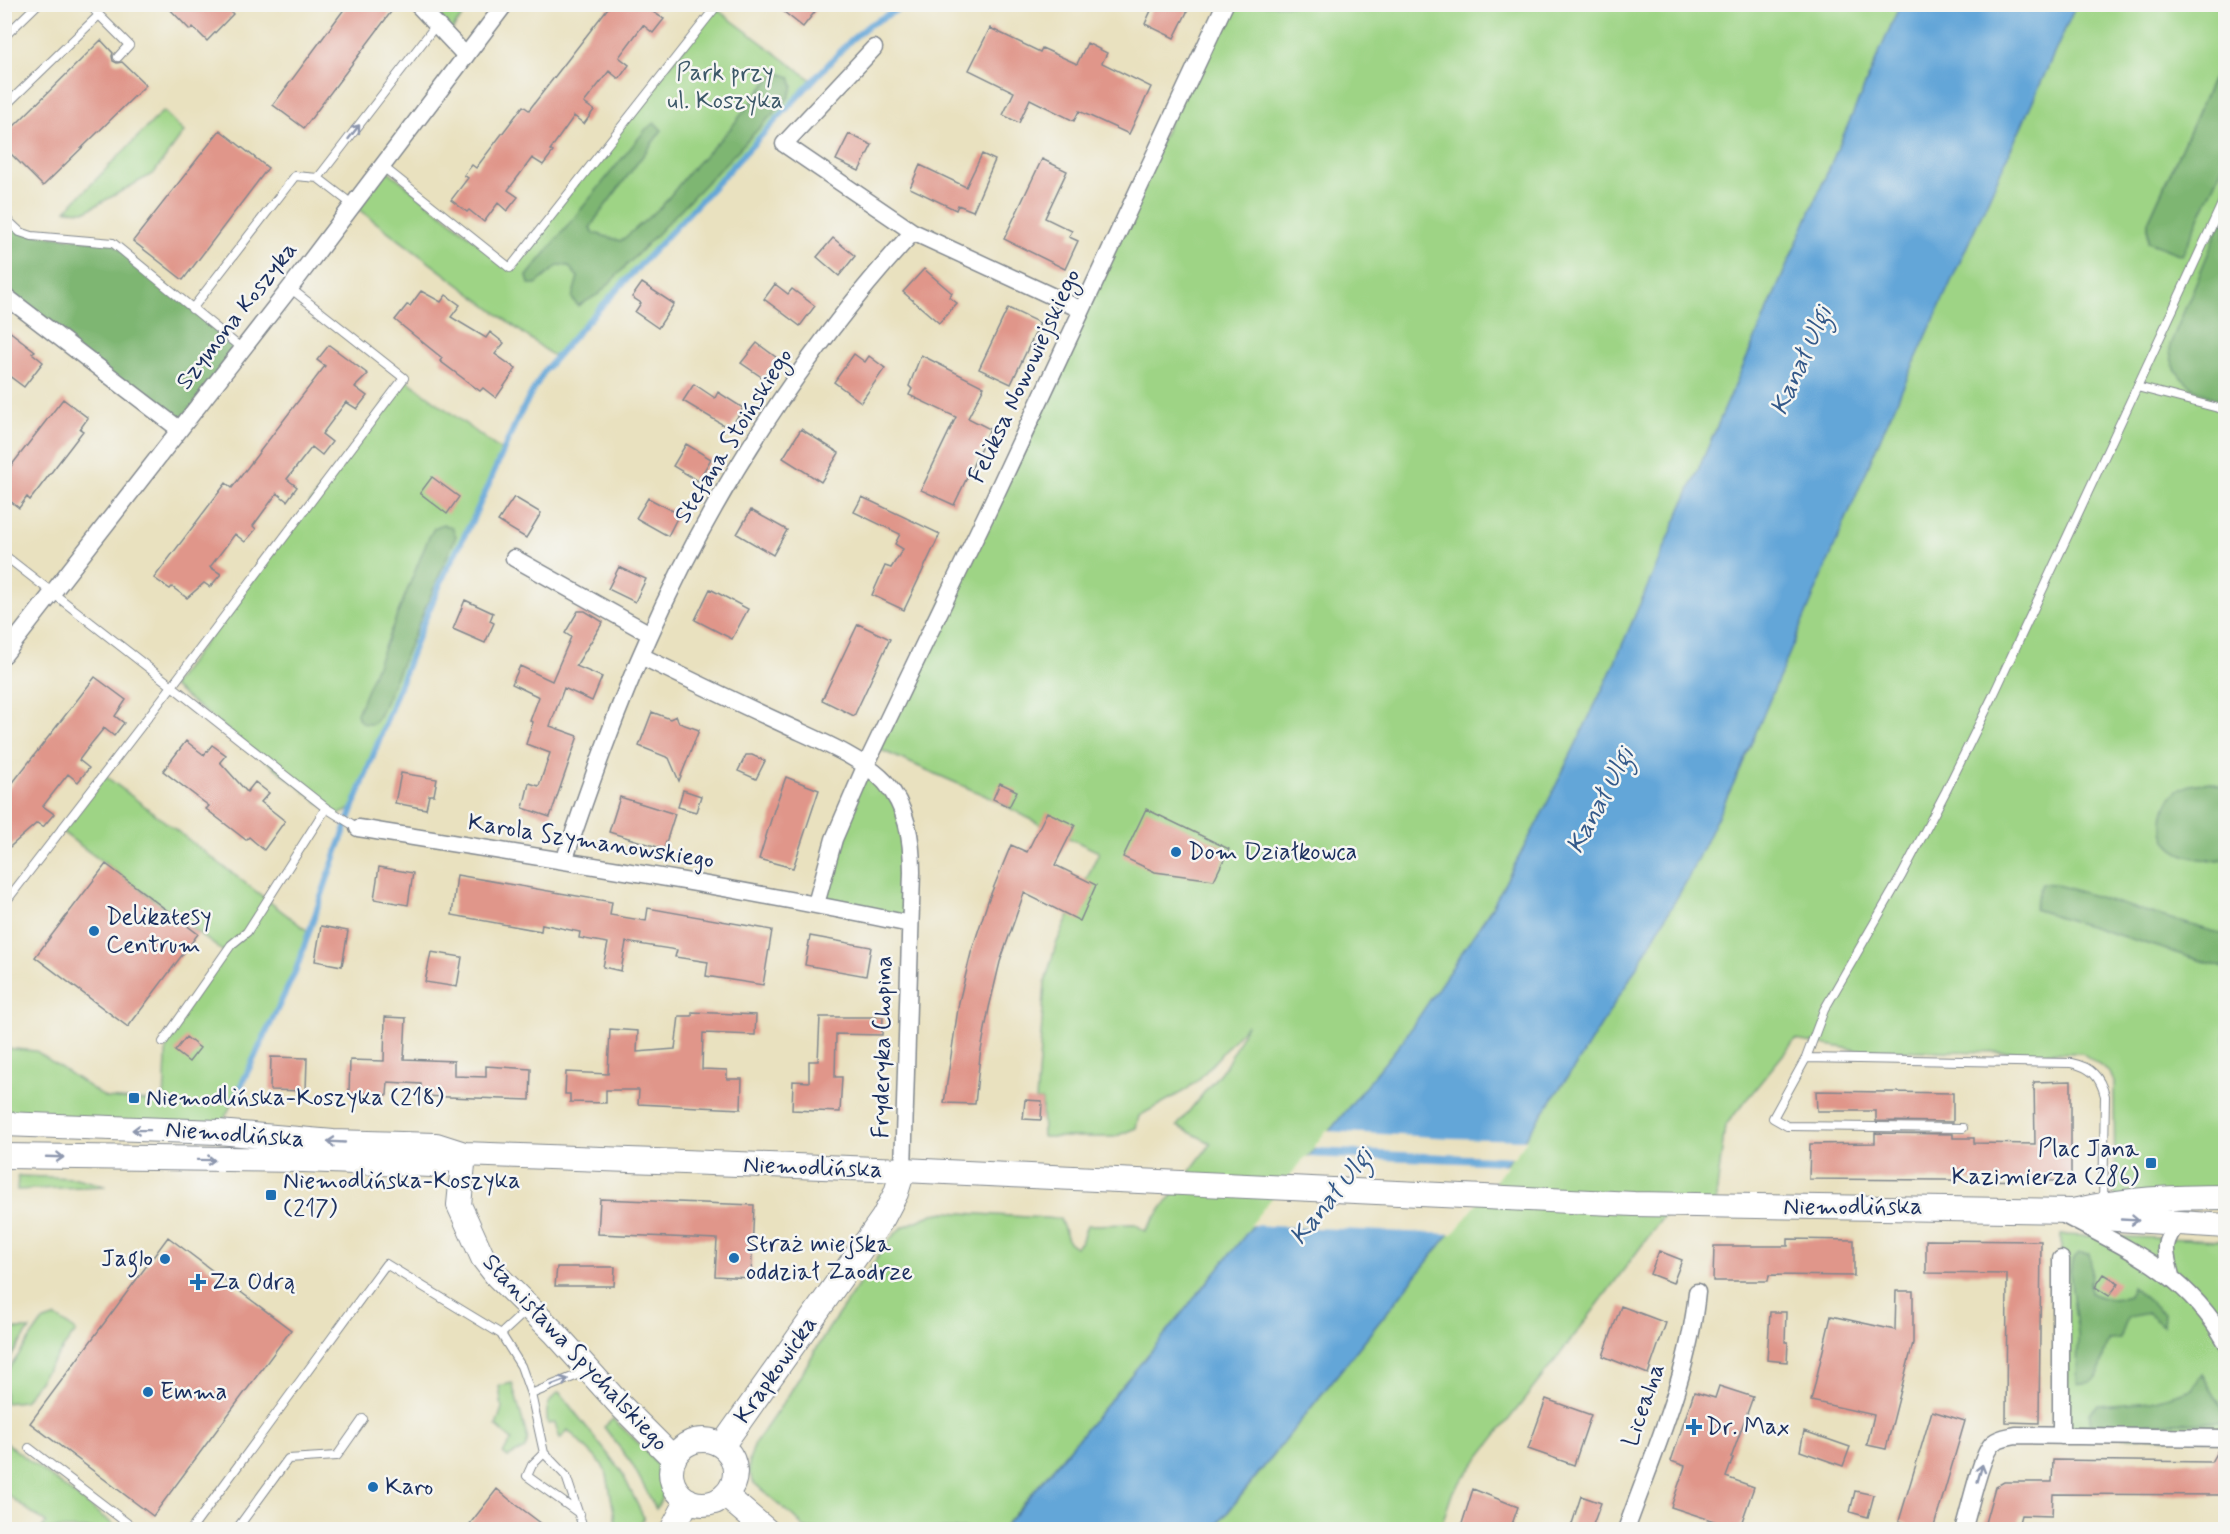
<svg xmlns="http://www.w3.org/2000/svg" width="2230" height="1534" viewBox="0 0 2230 1534" font-family="Mynerve,sans-serif">
	<style>
		.green { fill: #9ed485; stroke: #5c8272; stroke-width: 1.5 }
		.forest { fill: #7eb672; stroke: #4c7268; stroke-width: 1.5 }
		.water { fill: #63a6d8; stroke: #3f6a9b; stroke-width: 1.5 }
		.pier { fill: #e9e1bf }
		.lines { fill: none; stroke-linecap: round; stroke-linejoin: round }
		.stream { stroke: #63a6d8; stroke-width: 6 }
		.building { fill: #e0968a }
		.lane-casing { stroke: #82888e; stroke-width: 10 }
		.street-casing { stroke: #82888e; stroke-width: 19 }
		.secondary-casing { stroke: #82888e; stroke-width: 26 }
		.lane { stroke: #fff; stroke-width: 8 }
		.street { stroke: #fff; stroke-width: 16 }
		.secondary { stroke: #fff; stroke-width: 24 }
		.oneway { stroke: #8d97ae }
		.poi-dot { fill: #1f6fb2; stroke: #f6f6f2; stroke-width: 2 }
		.labels { text-anchor: middle; dominant-baseline: central; stroke-width: 5; stroke-linejoin: round; paint-order: stroke }
		.park-label { font-size: 24px; fill: #3c5868; stroke: #f6f6f2 }
		.street-label { font-size: 24px; fill: #1b2f5e; stroke: #f6f6f2 }
		.poi-label { font-size: 24px; fill: #1b2f5e; stroke: #f6f6f2; text-anchor: start }
		.water-label { font-size: 26px; font-style: italic; fill: #345989; stroke: #f6f6f2 }
	</style>
	<rect width="100%" height="100%" fill="#f6f6f2"/>
	<filter id="ink" filterUnits="userSpaceOnUse"><feTurbulence type="fractalNoise" baseFrequency=".0167" numOctaves="2"/><feDisplacementMap in="SourceGraphic" scale="12" xChannelSelector="R" yChannelSelector="G"/><feConvolveMatrix kernelMatrix="1 2 1 2 8 2 1 2 1" color-interpolation-filters="sRGB"/></filter>
	<filter id="wash" filterUnits="userSpaceOnUse"><feTurbulence type="fractalNoise" baseFrequency=".008" numOctaves="4" result="noise"/><feDisplacementMap in="SourceGraphic" scale="24" xChannelSelector="R" yChannelSelector="G"/><feGaussianBlur stdDeviation="1.35" result="paint"/><feColorMatrix in="noise" values="0 0 0 0 0 0 0 0 0 0 0 0 0 0 0 0 0 1.4 0 .05"/><feComposite in="paint" operator="in"/></filter>
	<g filter="url(#wash)">
		<rect width="100%" height="100%" fill="#e9e1bf"/>
		<path class="green" d="M417,5H471L447,36Z
			M1225,5H1900L1607,680L1544,810L1491,909L1404,1039L1166,1333L1002,1529H806L794,1517L754,1483L749,1472V1461L754,1445L788,1396L829,1328L890,1239L901,1228L933,1214L946,1212L1060,1219L1069,1242L1076,1247L1082,1240L1087,1225L1135,1224L1145,1231L1211,1143L1177,1126L1227,1064L1247,1025L1200,1078L1186,1090L1139,1116L1136,1128L1114,1137H1043L1042,1101H1036L1045,983L1056,944L1099,852L1041,825L993,799L874,747Z
			M2076,5H2225V52L2148,222V242L2182,255L2225,162V788L2210,782L2209,861L2225,859V935L2034,909L2225,968V1197H2115L2114,1082L2110,1073L2082,1053L1858,1050L1795,1040L1725,1126L1715,1206L1672,1205L1578,1331L1453,1491L1440,1529L1214,1530L1521,1144L1580,1059L1626,985L1686,882L1740,770L1882,434Z
			M715,8L813,81L630,275L556,358L353,205L382,166L510,268Z
			M163,111L184,132L154,173L86,211L66,210Z
			M404,378L503,452L444,575L422,626L355,807L336,816L172,686Z
			M865,767L906,819L910,924L816,904Z
			M104,775L309,932L296,970L218,1132L5,1124L4,1048L36,1051L106,1098L164,1102L167,1036L225,953L61,831Z
			M18,1176L76,1178L106,1186L17,1190Z
			M2061,1235L2225,1240V1438L2061,1436Z
			M56,1317L76,1331L24,1401L5,1403V1374L42,1322Z
			M9,1329H30L5,1365V1335Z
			M512,1383L528,1440L525,1449L508,1457L503,1453L512,1440L496,1426L502,1408L499,1386Z
			M559,1392L621,1471L644,1518L638,1529H617L607,1475L601,1463L568,1430L560,1439L555,1423L548,1424C545,1410 547,1401 559,1392Z
			M613,1419C631,1437 668,1464 664,1491C662,1498 659,1504 656,1509L632,1464L604,1427Z
			M4,1442H5L119,1529H41L46,1523L5,1493Z"/>
		<path class="forest" d="M2225,52V162L2182,255L2148,242V222Z
			M779,73L790,77L793,86L789,97L599,294L578,306L572,298L578,277L568,266L559,265L536,284H529L527,276L646,129L655,123L662,130L597,217L590,228L594,233L621,241L662,206L689,172L730,129L770,78Z
			M2225,213L2226,401H2225C2197,394 2169,378 2170,345Z
			M4,217L20,232L113,243L241,348L179,429L5,295Z
			M443,524L452,528L456,536L379,716L373,724H365L359,720L357,714L428,539L434,528Z
			M2210,782L2225,788L2226,859C2200,862 2160,856 2163,823C2163,813 2167,800 2175,793C2184,784 2199,784 2210,782Z
			M2042,883L2054,884L2225,935V968L2034,909Z
			M2079,1253L2089,1254C2094,1268 2088,1279 2091,1293C2105,1300 2114,1300 2129,1296L2131,1286L2164,1314L2163,1325L2148,1313L2128,1317L2120,1339L2109,1340C2098,1357 2108,1387 2077,1383L2078,1335L2070,1274L2072,1260Z
			M2202,1374L2225,1413L2223,1422L2091,1425L2089,1413L2098,1405L2152,1401L2192,1389Z"/>
		<path class="water" d="M1900,5H2076L1882,434L1740,770L1686,882L1626,985L1580,1059L1521,1144L1214,1529L1002,1530L1166,1333L1404,1039L1491,909L1544,810L1607,680Z"/>
		<path class="pier" d="M1326,1131L1452,1138L1527,1140L1514,1157L1313,1148Z
			M1305,1157L1508,1165L1453,1234L1250,1225Z"/>
		<g class="lines">
			<path class="stream" d="M237,1094L296,970L337,851L422,626L444,575L474,517L517,420L531,394L545,370L584,325L851,40L869,25L908,4"/>
		</g>
		<g id="blocks">
			<path class="building" d="M165,4H224L233,14L207,41L193,27L190,30Z
				M348,4H397L304,128L273,105Z
				M611,4H659L653,12L664,19L653,33L643,25L619,57L629,65L619,79L609,71L584,103L594,110L584,124L574,116L550,150L553,152L543,165L532,158L508,190L518,197L507,211L498,203L484,222L469,210L467,212L451,200L468,178L464,175L472,165L476,168L523,106L529,110Z
				M774,4H821L803,27Z
				M1154,4H1176L1188,10L1174,38L1145,24Z
				M990,28L1040,52L1042,48L1077,64L1087,43L1107,53L1102,63L1151,87L1129,134L1079,111L1074,121L1030,99L1019,123L1003,115L1014,92L969,70Z
				M101,40L113,53L112,56L113,61L117,63L122,62L146,85L43,186L4,147V136Z
				M220,130L268,168L183,280L133,241Z
				M849,134L872,145L859,171L836,160Z
				M982,154L995,160L973,211L958,205L956,210L910,188L920,165L966,187Z
				M1042,159L1067,171L1045,218L1072,231L1069,237L1078,241L1065,269L1004,239Z
				M833,238L855,256L839,276L817,257Z
				M924,269L952,293L949,297L957,303L939,323L903,292Z
				M642,283L674,304L658,328L635,312L641,303L632,297Z
				M775,284L788,294L792,289L815,306L800,326L764,299Z
				M421,291L441,302L446,295L460,305L451,317L486,338L490,332L504,343L495,354L516,369L496,398L483,388L480,391L440,361L442,358L395,320L407,305L410,306Z
				M1008,308L1040,323L1011,384L979,369Z
				M4,327L35,351L32,353L43,362L24,387L4,372Z
				M757,343L777,358L763,378L741,363Z
				M329,345L368,374L355,387L367,396L357,409L346,402L322,434L332,442L322,455L312,447L287,479L297,487L287,501L277,493L253,526L256,529L245,542L235,534L210,567L221,574L210,587L204,583L187,598L172,587L170,589L154,578L226,483L232,488L325,366L317,360Z
				M854,354L865,362L869,356L885,368L861,402L834,382Z
				M921,355L984,387L968,418L990,429L954,505L921,490L956,417L909,395L912,389L909,386Z
				M694,384L715,398L718,392L743,408L730,429L683,401Z
				M63,399L88,418L80,429L83,431L30,500L27,497L19,508L4,496V475Z
				M801,429L839,453L821,482L783,458Z
				M686,444L711,459L698,481L673,466Z
				M432,477L459,497L447,514L420,493Z
				M514,497L541,513L526,538L498,521Z
				M862,497L940,534L904,610L872,595L885,566L891,568L903,549L895,544L900,534L854,512Z
				M648,498L679,514L668,536L636,518Z
				M751,510L787,530L773,555L737,534Z
				M619,567L646,579L635,602L608,589Z
				M710,589L748,609L732,639L695,620Z
				M465,600L493,613L490,621L494,623L485,643L453,629Z
				M578,611H585L603,622L576,666L602,677L592,701L564,688L550,726L578,736L550,817L523,808L529,783L539,786L550,753L526,744L533,722L530,721L539,697L512,684L520,666L552,681L571,637L565,633Z
				M858,624L890,639L854,716L822,700Z
				M95,677L126,700L115,716L124,723L114,736L104,728L91,744L79,760L89,768L78,782L68,774L43,806L54,814L43,827L37,823L4,852V794Z
				M652,712L670,719L676,716L679,723L699,730L679,781L669,758L639,746Z
				M186,741L204,755L212,745L226,755L220,762L247,792L255,782L269,793L261,802L285,821L264,850L249,837L246,840L206,809L209,806L163,771Z
				M746,755H752L765,761L756,779L738,771Z
				M401,773L437,779L434,795H429L426,809L395,803Z
				M786,777L819,790L793,868L759,859L774,810Z
				M1000,783L1017,791L1009,807L993,799Z
				M683,790L701,796L696,812L678,807Z
				M620,797L675,814L664,849L609,832Z
				M1146,809L1229,849L1214,880L1155,872L1123,857Z
				M1047,812L1075,825L1055,865L1096,885L1080,921L1024,893L1000,962L989,1008L980,1056L975,1104L944,1103L959,1002L971,953L988,901L1011,845L1027,852Z
				M106,864L198,934L128,1027L35,957Z
				M379,867L413,873L408,905L374,899Z
				M457,875L612,902L610,915L646,921L648,908L772,930L763,985L706,976L708,962L675,957L677,950L626,942L621,971L603,967L608,943L579,938L580,932L542,924L541,931L452,915Z
				M321,926L348,931L342,966L315,961Z
				M810,936L871,947L866,976L805,965Z
				M431,952L462,957L457,987L425,982Z
				M692,1012L756,1015L755,1035L703,1033L702,1069L727,1070V1079H742L741,1109L638,1104L639,1090H606V1103L570,1102V1094H565L566,1072L608,1074L610,1029L638,1031L637,1052L675,1049L679,1016H692Z
				M385,1017L406,1018L404,1059L454,1061V1076L486,1077V1066L531,1069L530,1100L421,1096V1084L388,1082L387,1095L349,1093L350,1060L384,1061Z
				M820,1017H883L882,1035L836,1034L835,1077H842L840,1112L792,1110L793,1081L809,1082V1061H818Z
				M186,1037L200,1048L189,1062L175,1051Z
				M271,1057L307,1058L306,1091L270,1090Z
				M2071,1081V1181L1809,1179L1810,1144L1875,1143V1133L1953,1134V1138H1974V1143L2035,1144L2034,1082Z
				M1816,1091L1953,1093V1122L1876,1121V1111H1817Z
				M1025,1100L1042,1101L1041,1120L1023,1119Z
				M600,1199L754,1205L751,1278L715,1276L717,1239L598,1234Z
				M168,1237L291,1330L153,1516L30,1423Z
				M1788,1239L1854,1240V1276L1769,1275L1768,1281H1713L1714,1246H1788Z
				M1926,1240L2041,1241L2039,1423L2006,1422L2007,1274L1926,1273Z
				M1659,1251L1682,1260L1673,1283L1650,1274Z
				M557,1267H615L614,1286H555Z
				M2104,1274L2119,1283L2109,1296L2095,1287Z
				M1896,1291H1913V1343L1886,1449L1867,1445L1874,1415L1811,1401L1831,1316L1895,1330Z
				M1621,1306L1666,1323L1648,1374L1603,1356Z
				M1770,1312H1786L1785,1342H1788L1787,1362L1767,1360Z
				M1719,1386L1753,1397L1731,1458H1733L1726,1477L1754,1487L1739,1530H1714L1717,1522L1671,1507L1685,1466L1671,1461L1694,1392L1715,1398Z
				M1546,1399L1591,1415L1574,1465L1528,1449Z
				M1932,1411L1965,1421L1933,1530H1927L1899,1521Z
				M1804,1431L1850,1447L1843,1466L1800,1451Z
				M2219,1448H2226V1495L2053,1494L2052,1516L2021,1515L2017,1530H1983L1995,1487L2004,1482H2052L2053,1460L2211,1462Z
				M497,1489L510,1500L550,1530H465Z
				M1473,1489L1518,1507L1510,1530H1460Z
				M1855,1491L1874,1495L1868,1517L1850,1512Z
				M1581,1496L1601,1503L1591,1530H1570Z"/>
		</g>
	</g>
	<g filter="url(#ink)">
		<use href="#blocks" fill-opacity="0" stroke="#82888e" stroke-width="1.5"/>
		<g class="lines">
			<g class="lane-casing">
				<path id="lane" d="M99,15L129,45L118,57
					M4,37L38,4
					M4,107L99,15L89,4
					M382,166L510,268L715,8L710,4
					M318,178L436,25
					M4,217L20,232L32,236L113,243L241,348
					M192,309L295,176L318,178L353,205
					M2137,387L2226,195
					M4,555L172,686L404,378L290,288
					M4,904L172,686L326,808L358,828
					M163,1042L231,945L247,932L326,808
					M1806,1058L2071,1063C2091,1067 2100,1076 2105,1096L2103,1204
					M1963,1128L1787,1126L1773,1118L1806,1058L1824,1010L1902,875L1946,791L1992,698L2137,387L2226,410
					M501,1334L529,1308
					M531,1394L580,1374L586,1370
					M29,1448L136,1530
					M544,1453L532,1465L527,1476L580,1514
					M191,1530L386,1264L501,1334L521,1366L531,1394L544,1453L566,1476L584,1530
					M236,1530L288,1459L337,1456L363,1419"/>
			</g>
			<g class="street-casing">
				<path id="street" d="M417,4L466,56
					M874,48L784,144L913,232
					M4,295L179,429
					M514,558L650,634
					M4,655L290,288L505,4
					M641,656C690,680 740,704 790,727C818,740 864,759 885,782C907,807 912,839 912,872L903,1170
					M358,828C542,858 727,885 910,924
					M564,861C590,785 616,710 649,637C714,490 805,350 913,232L1082,310
					M816,904L834,839L865,767L989,509L1225,4
					M2066,1216C2132,1251 2187,1274 2226,1342
					M2061,1259V1436
					M2171,1276C2165,1251 2161,1244 2178,1223
					M1626,1530C1654,1452 1689,1375 1697,1292
					M1963,1530C1969,1512 1981,1453 1993,1443C2000,1437 2008,1437 2016,1435L2226,1438"/>
			</g>
			<g class="secondary-casing">
				<path id="secondary" d="M4,1124L218,1132L333,1142L436,1145L464,1154L903,1170L1634,1204L2073,1211C2123,1199 2174,1197 2226,1197
					M464,1154L459,1205L483,1258L497,1276L555,1333L620,1405L674,1459
					M4,1156L303,1160L432,1165L464,1154
					M2087,1214L2102,1218L2226,1226
					M671 1472a32 32 0 1 1 64 0a32 32 0 1 1-64 0Z
					M722,1446L883,1218L896,1193L903,1170
					M725,1495L766,1530
					M672,1530L688,1500"/>
			</g>
			<use href="#lane" class="lane"/>
			<use href="#street" class="street"/>
			<use href="#secondary" class="secondary"/>
		</g>
		<defs><path id="oneway-shaft" d="M-6 0H5M1.5-3L5.5 0L1.5 3" fill="none" stroke-width="1.6" stroke-linecap="round" stroke-linejoin="round" transform="scale(1.5)"/></defs>
		<g class="oneway">
			<use href="#oneway-shaft" transform="translate(354 132) rotate(-52)"/>
			<use href="#oneway-shaft" transform="translate(141 1130) rotate(-179)"/>
			<use href="#oneway-shaft" transform="translate(336 1142) rotate(-177)"/>
			<use href="#oneway-shaft" transform="translate(55 1157) rotate(2)"/>
			<use href="#oneway-shaft" transform="translate(206 1160) rotate(1)"/>
			<use href="#oneway-shaft" transform="translate(2130 1220) rotate(3)"/>
			<use href="#oneway-shaft" transform="translate(560 1382) rotate(-21)"/>
			<use href="#oneway-shaft" transform="translate(1980 1473) rotate(-74)"/>
		</g>
	</g>
	<g class="poi-dot">
		<circle cx="1176" cy="852" r="6"/>
		<circle cx="94" cy="931" r="6"/>
		<rect x="128" y="1092" width="12" height="12" rx="3"/>
		<rect x="2145" y="1157" width="12" height="12" rx="3"/>
		<rect x="265" y="1189" width="12" height="12" rx="3"/>
		<circle cx="734" cy="1258" r="6"/>
		<circle cx="165" cy="1259" r="6"/>
		<path d="M195 1273h6v6h6v6h-6v6h-6v-6h-6v-6h6z"/>
		<circle cx="148" cy="1392" r="6"/>
		<path d="M1691 1418h6v6h6v6h-6v6h-6v-6h-6v-6h6z"/>
		<circle cx="373" cy="1487" r="6"/>
	</g>
	<g class="labels">
		<g class="park-label">
			<text x="725" y="73">Park przy<tspan x="725" dy="28">ul. Koszyka</tspan></text>
		</g>
		<g class="street-label">
			<text transform="translate(237 316) rotate(-52)">Szymona Koszyka</text>
			<text transform="translate(1025 376) rotate(-65)">Feliksa Nowowiejskiego</text>
			<text transform="translate(734 436) rotate(-58)">Stefana Stoińskiego</text>
			<text transform="translate(591 842) rotate(9)">Karola Szymanowskiego</text>
			<text transform="translate(883 1047) rotate(-89)">Fryderyka Chopina</text>
			<text transform="translate(235 1135) rotate(4)">Niemodlińska</text>
			<text transform="translate(813 1168) rotate(2)">Niemodlińska</text>
			<text x="1853" y="1207">Niemodlińska</text>
			<text transform="translate(575 1353) rotate(47)">Stanisława Spychalskiego</text>
			<text transform="translate(776 1370) rotate(-55)">Krapkowicka</text>
			<text transform="translate(1644 1405) rotate(-71)">Licealna</text>
		</g>
		<g class="poi-label">
			<text x="1188" y="852">Dom Działkowca</text>
			<text x="106" y="917">Delikatesy<tspan x="106" dy="28">Centrum</tspan></text>
			<text x="146" y="1098">Niemodlińska-Koszyka (218)</text>
			<text x="2139" y="1149" text-anchor="end">Plac Jana<tspan x="2139" dy="28">Kazimierza (286)</tspan></text>
			<text x="283" y="1181">Niemodlińska-Koszyka<tspan x="283" dy="28">(217)</tspan></text>
			<text x="746" y="1244">Straż miejska<tspan x="746" dy="28">oddział Zaodrze</tspan></text>
			<text x="153" y="1259" text-anchor="end">Jaglo</text>
			<text x="210" y="1282">Za Odrą</text>
			<text x="160" y="1392">Emma</text>
			<text x="1706" y="1427">Dr. Max</text>
			<text x="385" y="1487">Karo</text>
		</g>
		<g class="water-label">
			<text transform="translate(1802 361) rotate(-66)">Kanał Ulgi</text>
			<text transform="translate(1601 801) rotate(-62)">Kanał Ulgi</text>
			<text transform="translate(1332 1197) rotate(-51)">Kanał Ulgi</text>
		</g>
	</g>
	<rect width="2230" height="1534" fill="none" stroke="#f6f6f2" stroke-width="24"/>
</svg>
